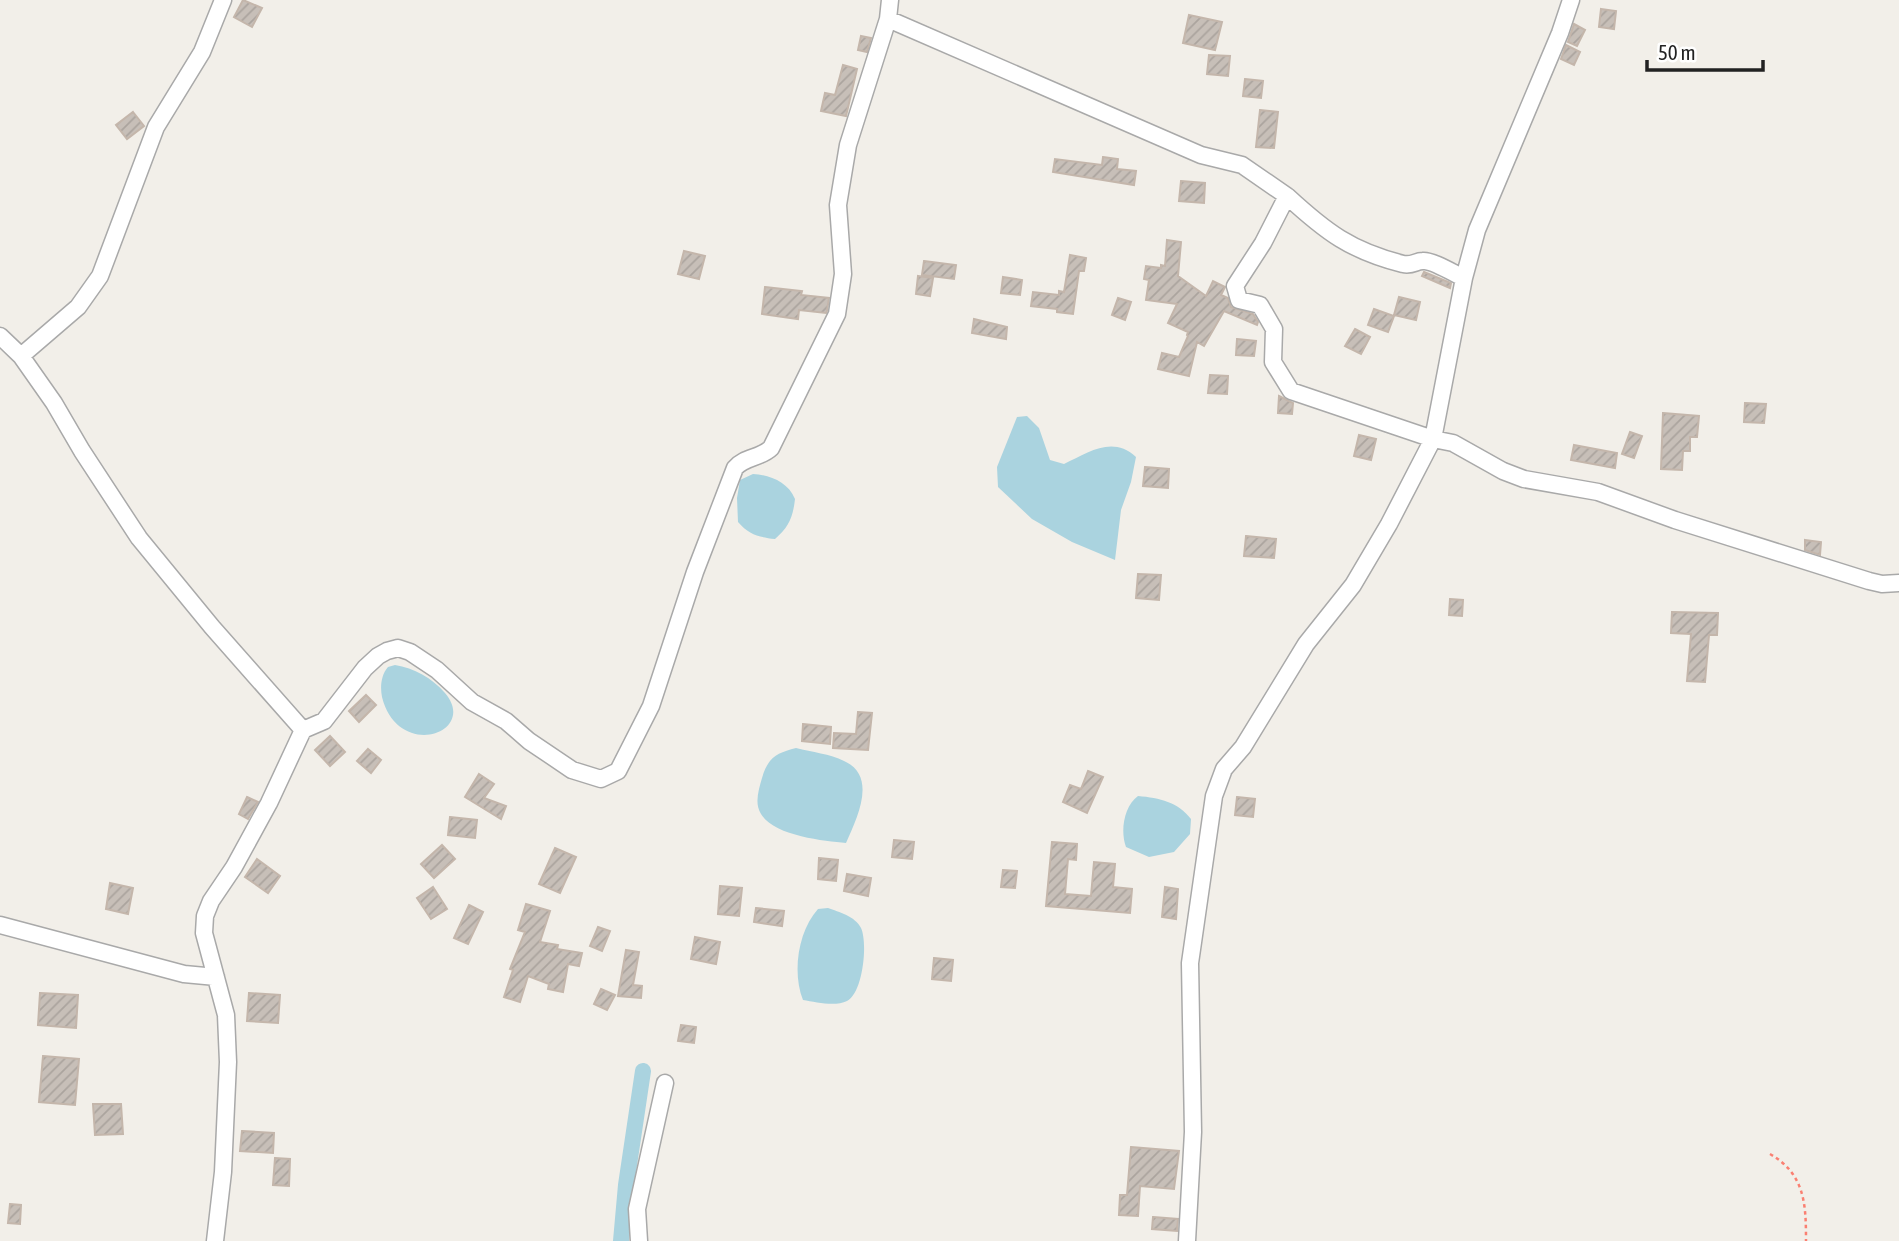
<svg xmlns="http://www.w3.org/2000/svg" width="1899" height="1241" viewBox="0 0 1899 1241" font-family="'Asap Condensed',sans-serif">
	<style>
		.water { fill: #aad3df }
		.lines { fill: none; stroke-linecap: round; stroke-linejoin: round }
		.canal { stroke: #aad3df; stroke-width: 16 }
		.building { fill: url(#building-hatch); stroke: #c4b6ab; stroke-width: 2 }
		.minor-casing { stroke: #a9a9a9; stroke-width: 19 }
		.path { stroke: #fa8072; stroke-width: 2.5; stroke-dasharray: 3.5 3.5; stroke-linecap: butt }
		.minor { stroke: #fff; stroke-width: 16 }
	</style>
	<defs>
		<pattern id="building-hatch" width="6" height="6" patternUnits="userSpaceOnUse" patternTransform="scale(1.75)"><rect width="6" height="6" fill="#c7bfb8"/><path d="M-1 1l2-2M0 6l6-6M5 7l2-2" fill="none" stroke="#aba49e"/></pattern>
	</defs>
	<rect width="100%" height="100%" fill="#f2efe9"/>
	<path class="water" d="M1027,416L1039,428L1050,460L1064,464C1088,453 1112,435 1136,457L1131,482L1121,510L1115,560L1072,542L1032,519L998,487L997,467L1017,417Z
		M753,474C770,475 788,482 795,499C793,517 789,527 775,539C759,537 749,535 738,522L737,498L740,480Z
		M395,665C414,668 432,678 445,693C479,733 398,761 382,697C380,687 381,675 388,667Z
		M796,748C812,752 830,754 844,761C878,776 857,818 846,843C824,841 774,836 761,814C754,803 759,789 762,778C768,757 777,753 796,748Z
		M1138,796C1160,798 1178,802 1191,819L1190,834L1174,852L1149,857L1126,847C1120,831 1124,806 1138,796Z
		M828,908C839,912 855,916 861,928C868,943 863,993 847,1001C835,1007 816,1002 803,1000C792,973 798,931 818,909Z"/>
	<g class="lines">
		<path class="canal" d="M621,1241L626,1185L643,1071"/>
	</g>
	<path class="building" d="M243,0L262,8L252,27L234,17Z
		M1601,9L1616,11L1614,29L1599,27Z
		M1189,15L1222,22L1215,50L1183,43Z
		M1574,24L1585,30L1577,46L1568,42Z
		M861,36L871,38L867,52L858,50Z
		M1566,45L1580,52L1574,65L1561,59Z
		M1209,55L1230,56L1228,76L1207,74Z
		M843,65L857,69L846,116L821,111L825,93L835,95Z
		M1245,79L1263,81L1261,98L1243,96Z
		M1260,110L1278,112L1274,148L1256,147Z
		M133,112L144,126L127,139L116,125Z
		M1103,157L1118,159L1117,169L1136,171L1134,185L1053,172L1055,159L1102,165Z
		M1181,181L1205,183L1204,203L1179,201Z
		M1167,240L1181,242L1178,276L1206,296L1213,281L1225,287L1221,295L1228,298L1231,307L1253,314L1258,322L1257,325L1224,311L1204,346L1197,342L1189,376L1158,369L1162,353L1179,357L1188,336L1187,335L1188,332L1168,323L1177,304L1146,300L1149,280L1144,279L1146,266L1161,268V265L1165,266Z
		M684,251L705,256L699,279L678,274Z
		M1070,255L1086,258L1084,271H1079L1073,314L1057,312V309L1031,306L1033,292L1059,295V291L1064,292Z
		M924,261L956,265L954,279L922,275Z
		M1424,272L1451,283L1450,288L1422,276Z
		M918,276L933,278L930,296L916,294Z
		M1003,277L1022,280L1020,295L1001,293Z
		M765,287L802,291L801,295L829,298L827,311L826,313L799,310L798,319L762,314Z
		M1399,297L1420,302L1416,320L1394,315Z
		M1118,298L1131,302L1125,320L1112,315Z
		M1374,309L1394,316L1388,332L1368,325Z
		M974,319L1007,327L1006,339L972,333Z
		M1355,329L1370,337L1361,354L1345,346Z
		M1237,339L1256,341L1254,356L1236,355Z
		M1210,375L1228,376L1227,394L1208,393Z
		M1279,396L1293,403L1292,414L1278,413Z
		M1745,403L1766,404L1764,423L1744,422Z
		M1663,413L1699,416L1697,437H1690V451H1683L1682,470L1661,469Z
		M1630,432L1642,436L1634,458L1622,454Z
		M1359,435L1376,439L1371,460L1354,456Z
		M1574,445L1617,453L1615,468L1571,460Z
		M1145,467L1169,469L1168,488L1143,486Z
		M1246,536L1276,539L1274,558L1244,556Z
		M1805,540L1821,542L1820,555L1805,550Z
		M1138,574L1161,575L1159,600L1136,598Z
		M1450,599L1463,600L1462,616L1449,615Z
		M1672,612L1718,613L1717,635H1709L1705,682L1687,681L1691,634L1671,633Z
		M366,695L376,705L359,722L349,711Z
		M858,712L872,713L868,750L833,748L834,733L856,734Z
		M803,724L831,727L830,744L802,741Z
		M330,736L345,752L330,766L315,750Z
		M368,749L381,760L371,773L357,761Z
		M1088,771L1103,777L1087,813L1063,802L1070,785L1081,789Z
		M479,774L494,784L484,798L506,806L501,819L465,797Z
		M247,797L258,802L248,819L239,814Z
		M1237,797L1255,799L1253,817L1235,815Z
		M450,817L477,820L475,838L448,835Z
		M894,840L914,842L912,859L892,857Z
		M1052,842L1077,844L1076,860L1068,859L1065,894L1091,896L1094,862L1115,864L1113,887L1132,889L1130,913L1046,906Z
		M442,845L455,859L434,878L421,864Z
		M555,848L576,857L560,893L539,884Z
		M819,858L838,860L836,881L818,879Z
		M257,859L280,876L268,893L245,877Z
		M1003,870L1017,871L1015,888L1001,887Z
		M847,874L871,878L868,896L844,891Z
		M110,883L133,888L128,914L106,909Z
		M720,886L742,888L739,916L718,914Z
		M433,887L447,909L431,919L417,898Z
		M1165,887L1178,889L1176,919L1162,917Z
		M526,904L550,911L540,942L558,945L557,949L582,953L579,966L568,964L563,992L548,989L549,984L528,976L520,1002L504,997L513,970L510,969L525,932L518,930Z
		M469,905L483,912L468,944L454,938Z
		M756,908L784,911L782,926L754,922Z
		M598,927L610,931L602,951L590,946Z
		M695,937L720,942L716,964L691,959Z
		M626,950L639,952L633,985L642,986L641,998L618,996Z
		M934,958L953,960L951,981L932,979Z
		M601,989L615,995L607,1010L594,1004Z
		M40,993L78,995L76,1028L38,1025Z
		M249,993L280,995L278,1023L247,1021Z
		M681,1025L696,1027L694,1043L678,1041Z
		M43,1056L79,1059L75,1105L39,1102Z
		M93,1104H121L123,1134L95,1135Z
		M242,1131L274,1133L273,1153L240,1151Z
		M1131,1147L1179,1151L1174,1189L1140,1186L1138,1216L1119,1215L1120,1195H1127Z
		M275,1158L290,1159L289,1186L273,1185Z
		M10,1204L21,1205L20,1224L8,1223Z
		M1153,1217L1178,1219L1177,1231L1152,1229Z"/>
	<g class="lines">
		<g class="minor-casing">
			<path id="minor" d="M888,19L1201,155L1242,165L1287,196L1263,243L1235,286L1239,300L1260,305L1274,329L1273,362L1291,391L1433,439L1453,443L1503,471L1524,479L1598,492L1675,520L1869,581L1882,584L1899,583
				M1287,196C1326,232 1351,251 1403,264C1413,266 1415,261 1423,261C1432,260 1455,274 1464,278
				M0,336L21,356L54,403L82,451L139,538L212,627L303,730L269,803L234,867L211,901L205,916L204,933L226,1015L228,1062L223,1172L215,1241
				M21,356L78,307L100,276L156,127L202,52L223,0
				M303,730L324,721L365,668L378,656L387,651L398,648L410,652L437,670L472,702L506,721L529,741L572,770L601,779L618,771L651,706L695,572L735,468C744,457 761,458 771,448L837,314L843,274L838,205L848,145L888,19L890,0
				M0,925L184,974L216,977
				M639,1241L637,1209L665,1083
				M1187,1241L1193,1132L1190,963L1214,796L1224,769L1243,747L1306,644L1353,585L1389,524L1433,439L1464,278L1477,230L1560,33L1571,0"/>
		</g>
		<path class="path" d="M1770,1154C1805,1174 1806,1204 1806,1241"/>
		<use href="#minor" class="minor"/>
	</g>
	<path d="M1647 60v10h116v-10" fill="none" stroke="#222222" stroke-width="3.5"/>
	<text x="1658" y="60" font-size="21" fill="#222222" stroke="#ffffff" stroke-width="5" paint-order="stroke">50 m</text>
</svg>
